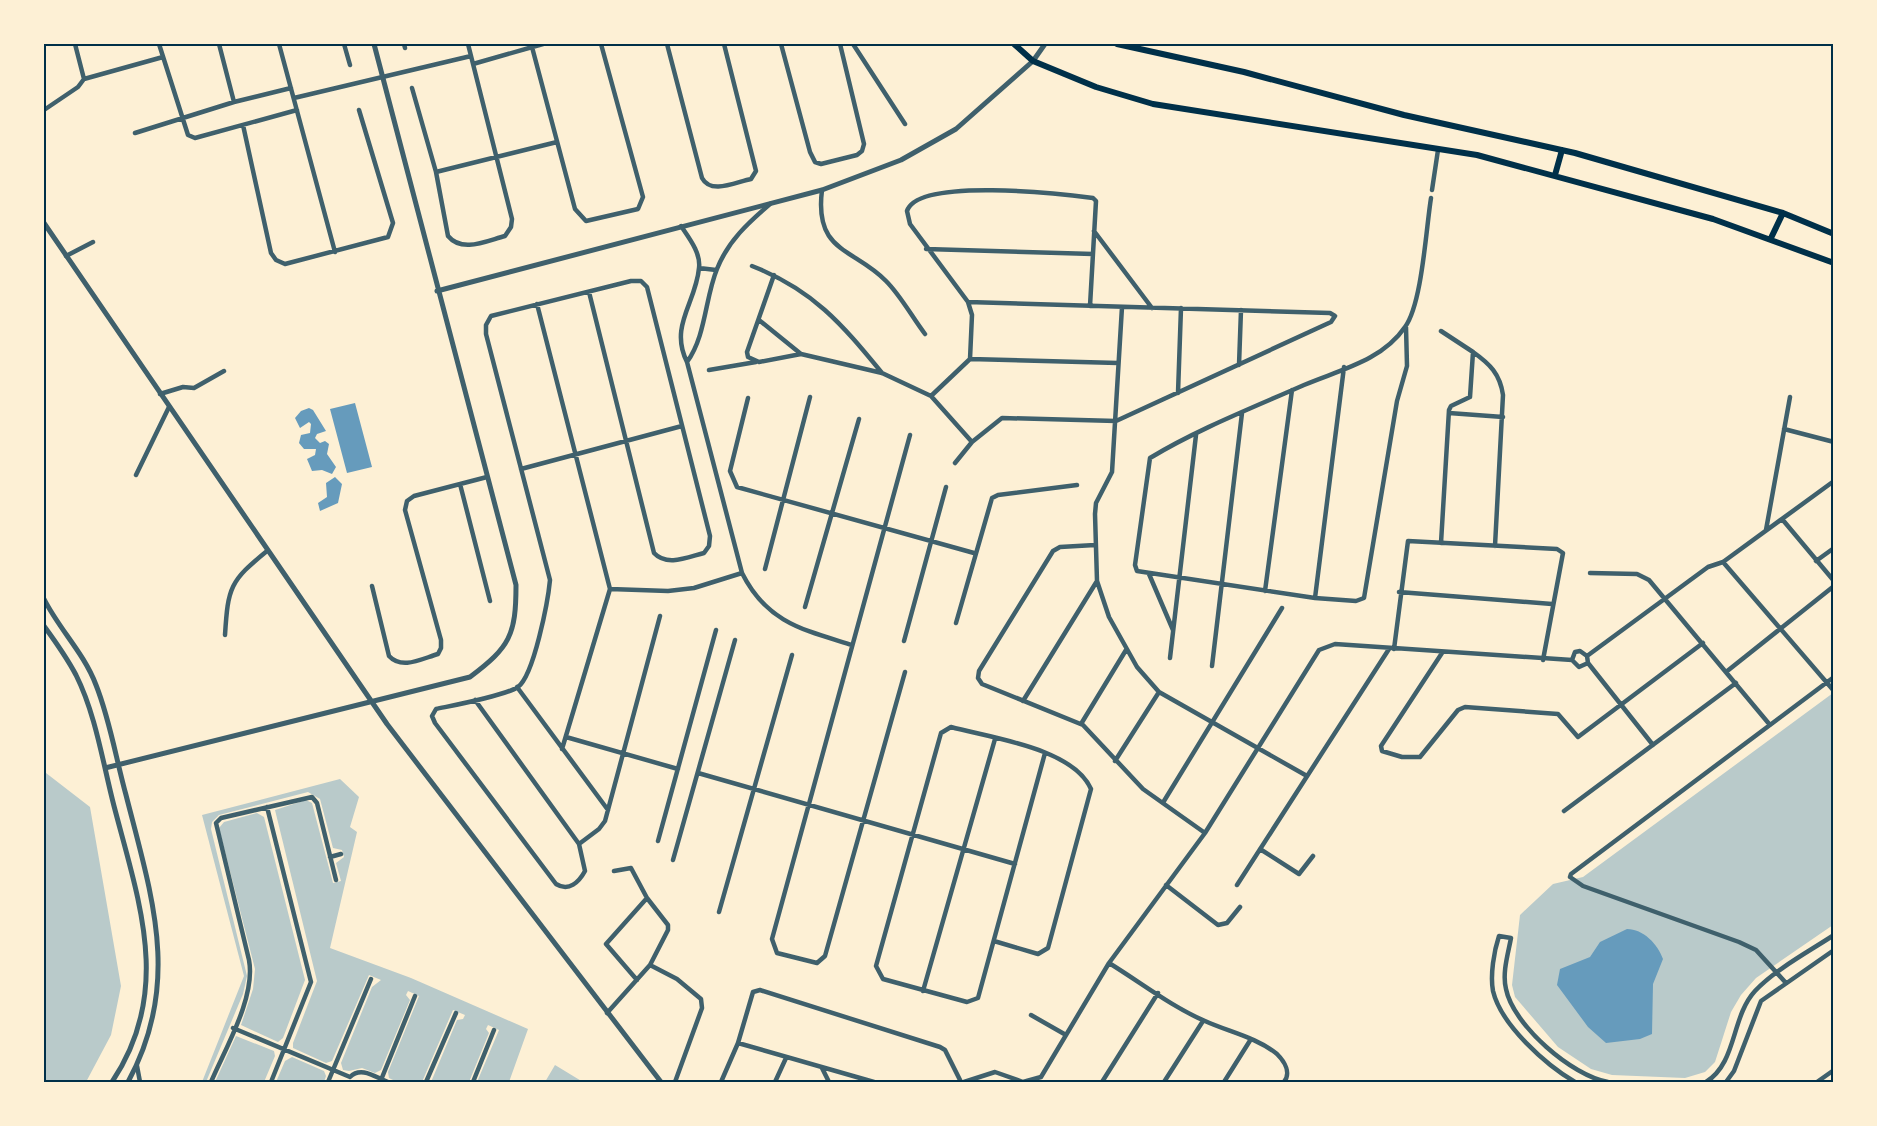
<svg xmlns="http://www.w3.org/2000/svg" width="1877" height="1126" viewBox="0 0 1877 1126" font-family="Manrope,sans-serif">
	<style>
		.green { fill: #b9caca }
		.water { fill: #669bbc }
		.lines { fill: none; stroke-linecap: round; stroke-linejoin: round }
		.minor { stroke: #3f606c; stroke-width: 4.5 }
		.tertiary { stroke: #3f606c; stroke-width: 5 }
		.secondary { stroke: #003049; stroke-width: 6 }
		.neatline { fill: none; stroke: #003049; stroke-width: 2 }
	</style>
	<rect width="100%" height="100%" fill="#fdf0d5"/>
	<path class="green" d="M1833,693V925L1756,978L1741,995L1731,1012L1715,1062L1705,1072L1685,1078L1612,1075L1591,1069L1558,1047L1515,997L1512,985L1520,915L1553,884L1583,877Z
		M44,767L46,773L90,807L121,986L111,1035L86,1082H44Z
		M340,779L359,797L350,827L357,832L330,948L411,978L528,1029L509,1082H477L499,1030L488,1025L486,1029L489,1033L469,1082H431L457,1020L463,1019L465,1015L453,1010L422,1082H397L389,1078L388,1072L419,996L408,991L406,995L410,1000L381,1070L375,1073L362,1068L349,1071L343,1070L341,1063L372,987L381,980L369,975L332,1061L326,1063L293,1048V1043L317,981L275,810L306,800L312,803L333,883L341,881L336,863L344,857L342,850L333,848L320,799L308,792L219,815L212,822L211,829L247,976L243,994L206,1082H202L244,976L202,815Z
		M257,813L264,817L305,980L283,1038L278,1042L241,1025L253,989L255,969L219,828L224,822Z
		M236,1036L274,1051L275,1056L264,1082H215Z
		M292,1057L324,1071L326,1076L324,1082H276L285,1061Z
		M555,1065L583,1082H545Z"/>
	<path class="water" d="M355,403L372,467L347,473L330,409Z
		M309,408L313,410L326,431L317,434L315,438L320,443L325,441L329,444L327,454L336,467L332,474L322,470L312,471L307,459L315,455L316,449H304L299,443L301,435L310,433L311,424L309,422L300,428L295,418L301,411Z
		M335,477L342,484L338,503L320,511L318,503L327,497L326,483Z
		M1627,929C1643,929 1658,944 1663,959L1653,984L1652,1034L1640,1039L1606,1043L1588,1027L1557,985L1560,969L1590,957L1600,942Z"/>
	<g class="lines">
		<path class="minor" d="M75,44L84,79L163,57
			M159,44L188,135L195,138L297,110
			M219,44L234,102
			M279,44L335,252
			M344,44L350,65
			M404,44L405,48
			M667,44L702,178C711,195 736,182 751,179L756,171L724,44
			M781,44L810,152L815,162L821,164L857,155L862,151L864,144L840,44
			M853,44L905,124
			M532,47L575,209L586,221L638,209L643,197L601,44
			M473,64L543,44
			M412,88L436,172L448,236C462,253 486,241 505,236L511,227L512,219L468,44
			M294,98L471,56
			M44,110L78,87L84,79
			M243,125L271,253L276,260L285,264L388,237L393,223L359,110
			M135,133L234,102L291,88
			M436,172L557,142
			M822,190C814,253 854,248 886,281C901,296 912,317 925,334
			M1432,190L1438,150
			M681,226C689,238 701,253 699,268C696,303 669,326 687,362L742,573C767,623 804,630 852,645
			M1094,231L1152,308
			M926,249L1093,254
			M66,256L93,242
			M752,266C813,290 841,323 882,373
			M699,268L716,270
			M537,304L610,589L562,749
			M1122,307L1112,472L1096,503L1095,514L1097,581L1109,617L1137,667L1159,692L1307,776
			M759,320L801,354L759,362L748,357L747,352L774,275
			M1406,327L1407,366L1397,401L1364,598L1356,601L1315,598L1137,571L1135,565L1150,458C1198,429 1252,408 1304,385C1339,370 1382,361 1405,327C1422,304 1426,229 1431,198
			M1441,331L1473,352
			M801,354L882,373L931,396L972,442
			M970,359L1118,363
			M687,362C706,336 705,298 717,269C728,241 748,223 770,204
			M1239,365L1241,310
			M709,370L756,362
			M1178,393L1181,308
			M160,394L183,387L194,388L224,371
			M931,396L970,359L972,315L968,302L910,224L907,211C918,177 1062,194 1093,198L1096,201L1090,306
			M748,398L730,471L737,487L974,553
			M1449,413L1503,417
			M1784,429L1834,442
			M955,463L972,442L1002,418L1116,421L1331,322L1335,316L1330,313L968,302
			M521,469L682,426
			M136,475L169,407
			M460,484L490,601
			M1782,519L1834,581
			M1766,530L1790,397
			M1441,543L1449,410L1451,406L1470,397L1473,352C1490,364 1500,374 1503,395L1495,546
			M1095,545L1060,547L1053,551L979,671L978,678L982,684L1083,725L1143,789L1205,833
			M1816,561L1834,548
			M1723,562L1834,691
			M765,569L810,397
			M1590,573L1637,574L1649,580L1770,725
			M1149,574L1173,630
			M372,586L389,656C402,670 421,659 438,654L441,648V640L405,510L407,501L414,496L487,477
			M610,589L668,591L694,588L742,573
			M1265,591L1292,390
			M1399,592L1552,604
			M1315,598L1344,367
			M805,607L859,419
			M956,623L992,498L998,495L1077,485
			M225,635C228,587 230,581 267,551
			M904,641L946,487
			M1394,649L1408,541L1557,549L1563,553L1543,660
			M1442,653L1381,746L1382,751L1402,757H1420L1458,710L1465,707L1558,714L1578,737L1703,643
			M1587,656L1580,651L1575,652L1572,660L1579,667L1588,663L1587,656L1708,567L1723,562L1834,481
			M1170,658L1196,435
			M1588,663L1653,745
			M1212,666L1242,413
			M905,672L825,956L817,963L777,953L772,939L910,435
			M1726,672L1834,586
			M517,687L608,810
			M475,700L579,844L585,871C579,882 569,892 556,884L435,723L432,716L436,709C455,705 504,696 518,687C534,675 548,601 550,580L486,334V325L491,316L631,281H641L647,287L710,536L709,546L704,553C688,557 667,567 654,553L589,292
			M1023,701L1097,581
			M1081,724L1126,650
			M566,737L678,769
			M1115,761L1159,692
			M698,773L1015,864
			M1164,801L1282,608
			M267,807L311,982L271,1082
			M1564,811L1736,683
			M658,841L716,630
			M579,844L599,829L605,821L660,616
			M1260,849L1299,874L1313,856
			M330,857L341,854
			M673,860L735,640
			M614,871L631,868L647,898L606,944L637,980
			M1166,885L1218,925L1227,923L1240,907
			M1237,885L1389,649
			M647,898L668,925V930L650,965
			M719,912L792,655
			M994,941L1038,954L1048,948L1091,789C1073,748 991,738 951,727L941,733L876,966L883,979L967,1002L978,998L1045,753
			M1109,963C1140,982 1172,1007 1205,1021C1229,1032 1256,1037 1277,1054C1285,1062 1291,1073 1284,1082
			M1786,983L1756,950L1739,942L1583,886L1570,877L1571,874L1834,677
			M923,991L995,739
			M607,1013L650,965L677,979L701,999L702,1008L675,1082
			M1031,1015L1066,1035
			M233,1028L350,1077
			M738,1043L753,992L760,990L940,1047L945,1050L961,1082
			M137,1066L140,1082
			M822,1068L829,1082
			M350,1077C361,1066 375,1077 388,1082
			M381,1080L415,996
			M211,1082C225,1049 256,997 249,960L216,823L221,818L312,797L317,803L336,880
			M328,1082L371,979
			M426,1082L456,1013
			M473,1082L494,1030
			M721,1082L738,1043L874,1082
			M775,1082L786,1058
			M964,1082L995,1072L1023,1082
			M1023,1082L1041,1077L1109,963L1205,833L1319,650L1335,644L1572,660
			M1102,1082L1158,993
			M1164,1082L1203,1021
			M1224,1082L1251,1039
			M1575,1082C1546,1065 1501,1025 1493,991C1490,975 1494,951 1499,936L1511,938C1508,954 1502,973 1506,989C1513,1025 1572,1076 1608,1082
			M1706,1082C1737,1063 1731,1017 1755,991C1776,969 1808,952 1834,935
			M1726,1082L1734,1071L1761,1001L1834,950
			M1817,1082L1834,1070"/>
		<path class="tertiary" d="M44,223L387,724L661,1082
			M437,291L822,190L901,160L956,129L1033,61L1045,44
			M44,599C59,629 84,653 96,685C110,720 116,759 126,795C152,897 182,983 128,1082
			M44,626C55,641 67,658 76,675C96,715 103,764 114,806C139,902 173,991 112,1082
			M105,768L470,677C510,647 516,635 516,585L374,44"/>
		<path class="secondary" d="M1014,44L1033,61L1096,87L1153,104L1477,155L1713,219L1834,263
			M1117,44L1244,72L1404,115L1575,153L1783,213L1834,234
			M1555,175L1562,150
			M1771,238L1783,213"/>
	</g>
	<rect width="1877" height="1126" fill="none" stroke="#fdf0d5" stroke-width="90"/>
	<rect x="45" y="45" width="1787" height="1036" class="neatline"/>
</svg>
